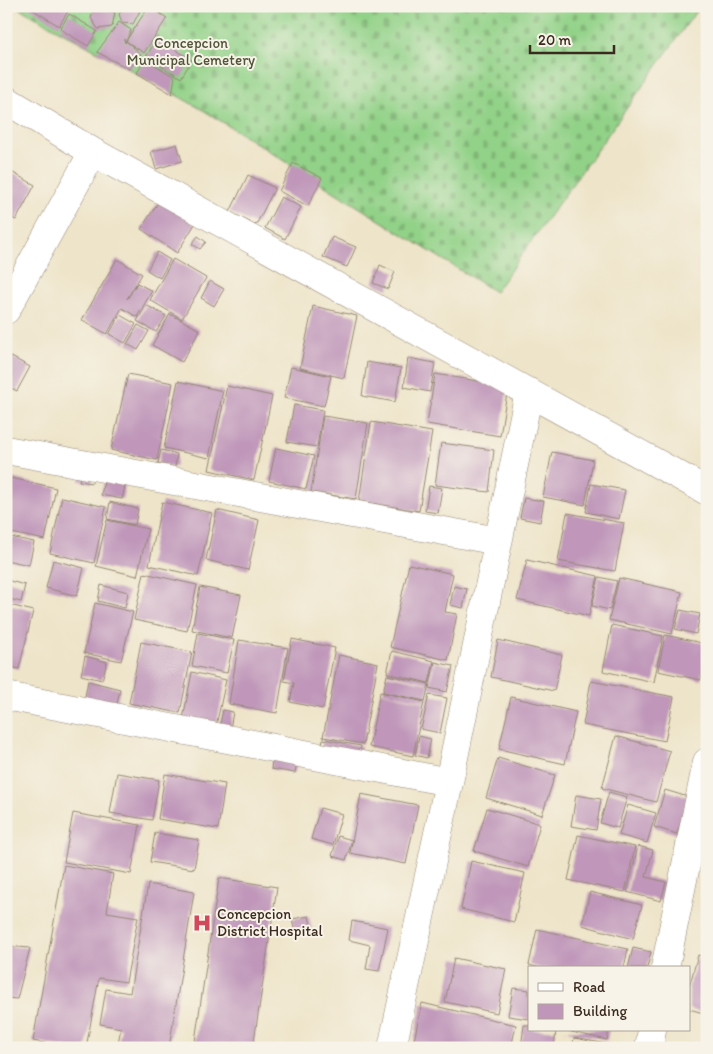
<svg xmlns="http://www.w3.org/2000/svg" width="713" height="1054" viewBox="0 0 713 1054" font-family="Itim,sans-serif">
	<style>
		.cemetery { fill: url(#cemetery-stones); stroke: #667e53 }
		.building { fill: #c097ba }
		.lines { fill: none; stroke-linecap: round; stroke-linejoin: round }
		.minor-casing { stroke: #948774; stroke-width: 29 }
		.minor { stroke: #fff; stroke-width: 28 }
		.labels { text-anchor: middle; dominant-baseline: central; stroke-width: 4; stroke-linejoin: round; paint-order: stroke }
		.park-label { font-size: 15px; fill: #515438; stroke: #f7f3e8 }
		.poi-label { font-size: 15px; fill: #3b2a1e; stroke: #f7f3e8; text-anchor: start }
	</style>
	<defs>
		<pattern id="cemetery-stones" width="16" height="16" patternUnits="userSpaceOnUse" patternTransform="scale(1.25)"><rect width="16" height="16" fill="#92d288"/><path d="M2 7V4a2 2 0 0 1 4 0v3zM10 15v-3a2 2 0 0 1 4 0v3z" fill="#7fb475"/></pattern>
	</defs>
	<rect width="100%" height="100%" fill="#f7f3e8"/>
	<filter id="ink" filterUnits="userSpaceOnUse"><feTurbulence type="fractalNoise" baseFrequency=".02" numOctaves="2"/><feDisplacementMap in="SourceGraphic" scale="10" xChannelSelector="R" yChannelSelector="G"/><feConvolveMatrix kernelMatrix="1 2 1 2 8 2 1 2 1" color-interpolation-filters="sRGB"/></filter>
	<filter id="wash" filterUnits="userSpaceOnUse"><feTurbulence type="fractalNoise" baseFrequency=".0096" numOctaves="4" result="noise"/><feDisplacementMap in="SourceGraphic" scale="20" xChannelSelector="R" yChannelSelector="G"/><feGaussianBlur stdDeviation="1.12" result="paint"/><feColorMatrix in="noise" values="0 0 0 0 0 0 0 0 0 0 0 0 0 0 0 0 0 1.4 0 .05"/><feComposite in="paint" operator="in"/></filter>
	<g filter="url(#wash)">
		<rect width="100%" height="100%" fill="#eee4c9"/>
		<path class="cemetery" d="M15,6H700L495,292L203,110Z"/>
		<g id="blocks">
			<path class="building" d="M27,6H67L70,8L59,26Z
				M76,6H86L83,11Z
				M95,6H105L109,11L115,12L112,27L98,29L91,18Z
				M109,6H119L117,10L111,9Z
				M124,6L142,7L133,24L122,23L119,14Z
				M149,6L167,18L144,53L126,41Z
				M69,14L97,31L88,46L60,29Z
				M119,22L131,30L126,41L124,39L125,43L126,41L141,54L129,69L97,52Z
				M157,38L192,60L181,78L146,57Z
				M145,59L175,77L172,94L137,73Z
				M177,144L182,161L156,169L151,152Z
				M293,163L322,178L308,206L279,191Z
				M6,169L35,185L16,220L6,215Z
				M248,175L275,188L256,225L230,212Z
				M281,197L301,207L285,239L265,228Z
				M159,201L195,224L177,253L141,229Z
				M198,236L206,242L200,249L192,244Z
				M332,237L356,247L347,267L323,257Z
				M157,252L170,260L160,278L147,270Z
				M117,259L142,274L127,299L137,283L152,291L137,317L122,308L107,334L82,320Z
				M173,259L206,278L182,319L150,300Z
				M380,265L395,272L388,289L373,283Z
				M210,281L224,289L214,306L201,298Z
				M146,305L166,316L156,332L137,321Z
				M313,306L357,316L344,378L300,368Z
				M170,314L200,330L182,362L152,345Z
				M120,315L136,324L125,343L109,334Z
				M138,325L149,331L138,350L127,344Z
				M6,354L30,367L17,391L6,386Z
				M408,358L435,363L430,392L404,387Z
				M367,362L401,368L395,402L362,396Z
				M291,367L331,376L324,406L284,398Z
				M128,374L173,383L157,460L111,450Z
				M435,374L508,386L500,436L427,424Z
				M178,381L223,391L209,458L164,448Z
				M227,386L272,396L254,480L209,470Z
				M294,405L323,410L317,447L287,442Z
				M323,416L368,423L356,499L311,492Z
				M371,422L432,432L419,511L359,501Z
				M441,443L494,450L489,492L435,485Z
				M276,448L314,456L306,489L269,481Z
				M161,450L177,454L175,467L158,463Z
				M552,452L593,460L585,505L543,497Z
				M81,472L94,475L92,483L79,481Z
				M105,477L126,482L122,499L101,495Z
				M11,478L56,488L45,540L6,532V503Z
				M591,484L625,490L619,519L586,512Z
				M429,486L442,488L438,513L425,511Z
				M62,497L106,507L94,563L50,553Z
				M524,498L544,501L540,522L520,518Z
				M110,502L138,509L135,525L107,519Z
				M162,502L212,513L198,576L149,565Z
				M217,510L259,520L248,570L206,560Z
				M567,513L624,523L615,571L558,561Z
				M107,520L148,529L137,576L96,566Z
				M6,536L34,542L29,565L6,560Z
				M53,560L84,568L77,596L46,588Z
				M527,560L598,576L589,616L517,600Z
				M409,564L453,574L445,612L457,614L448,660L390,647Z
				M144,573L197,585L187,631L134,620Z
				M599,577L617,581L610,610L592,606Z
				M619,578L682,592L672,634L609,620Z
				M6,580L25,585L21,602L6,598Z
				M101,585L128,592L125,608L98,601Z
				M454,586L467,589L463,608L450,605Z
				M200,587L241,595L232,638L192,630Z
				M95,603L133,612L121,661L84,653Z
				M6,604L33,611L19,669L6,666Z
				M680,610L700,614L696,634L675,629Z
				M612,625L663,636L654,682L603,671Z
				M198,633L234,640L227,673L192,666Z
				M665,635L707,644L701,680L658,671Z
				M292,639L335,648L323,709L290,702L294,683L284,681Z
				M239,640L288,648L277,713L229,704Z
				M498,640L562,655L554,691L491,677Z
				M141,642L192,652L180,713L129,703Z
				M392,651L434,661L429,683L387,673Z
				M339,655L378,663L363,744L323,737Z
				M85,656L107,662L102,680L81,675Z
				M435,662L453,666L447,692L429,688Z
				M192,672L226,680L216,726L183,719Z
				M387,675L429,684L425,701L383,692Z
				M88,681L120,689L116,709L84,702Z
				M591,681L674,697L665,741L583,725Z
				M380,692L424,702L413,756L369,747Z
				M429,695L447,698L440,733L421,729Z
				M511,697L576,712L565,764L499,749Z
				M223,710L233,712L229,735L218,733Z
				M419,736L431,739L427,758L415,755Z
				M616,736L670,751L656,802L602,788Z
				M323,739L361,746L358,762L320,754Z
				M273,753L298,757L295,773L271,769Z
				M498,758L555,775L542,815L486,798Z
				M117,773L159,780L152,820L110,813Z
				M165,774L225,784L218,829L158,819Z
				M665,790L688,797L677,834L654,827Z
				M609,792L627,797L618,828L600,823Z
				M361,794L418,805L406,864L350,853Z
				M576,795L601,799L596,830L571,826Z
				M628,805L656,813L647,843L619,835Z
				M320,808L342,814L333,845L311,839Z
				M487,808L540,824L528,867L474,851Z
				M73,813L140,825L131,874L64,862Z
				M155,833L199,840L194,869L150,862Z
				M578,835L635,847L625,892L568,880Z
				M338,836L352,840L346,860L332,856Z
				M638,846L653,850L646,877L666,882L661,901L627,892Z
				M471,861L525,873L514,922L461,909Z
				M64,865L113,874L107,912L138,917L126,982L99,978L86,1048H71L33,1041Z
				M219,878L277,887L253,1048H194Z
				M148,884L194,892L169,1048H117L121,1028L100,1024L106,989L130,993Z
				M590,892L642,905L633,939L582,925Z
				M309,916L312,930L295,933L292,919Z
				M352,921L388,928L379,971L366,969L370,945L349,940Z
				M537,929L628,949L624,968H540L529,965Z
				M6,946L30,948L17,999L6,998Z
				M633,948L651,952L647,968H628Z
				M698,955L707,958V1014L689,1009V987Z
				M454,958L506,969L497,1013L445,1002Z
				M513,988L529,990V1019L508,1016Z
				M422,1003L516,1025L511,1048H426L413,1045Z
				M524,1025H529V1030H556L554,1048H521Z
				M563,1030H609L607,1040Z
				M574,1038L624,1047V1048H572Z"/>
		</g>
	</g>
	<g filter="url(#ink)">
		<use href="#blocks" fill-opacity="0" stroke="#948774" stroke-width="1"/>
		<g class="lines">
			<g class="minor-casing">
				<path id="minor" d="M6,100L93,152L707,491
					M6,310L93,152
					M6,450L498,541
					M6,696L449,782
					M665,968L707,762
					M392,1048L449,782L529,392
					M649,1048L652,1030"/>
			</g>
			<use href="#minor" class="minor"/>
		</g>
	</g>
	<defs>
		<g id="hospital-bare" transform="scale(1.5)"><path d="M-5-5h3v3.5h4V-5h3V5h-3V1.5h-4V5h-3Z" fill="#d1495b" stroke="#f7f3e8" stroke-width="2.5" paint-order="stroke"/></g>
	</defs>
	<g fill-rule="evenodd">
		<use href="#hospital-bare" x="202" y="923"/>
	</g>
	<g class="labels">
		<g class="park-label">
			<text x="191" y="43">Concepcion<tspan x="191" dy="17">Municipal Cemetery</tspan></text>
		</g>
		<g class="poi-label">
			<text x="217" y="914">Concepcion<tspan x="217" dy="17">District Hospital</tspan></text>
		</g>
	</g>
	<rect width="713" height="1054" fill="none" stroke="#f7f3e8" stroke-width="25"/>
	<rect x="528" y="966" width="162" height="65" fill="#f7f3e8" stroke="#aca397"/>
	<rect x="538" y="983" width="25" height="8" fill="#ffffff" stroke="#aca397"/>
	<text x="573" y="992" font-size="15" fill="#3b2a1e">Road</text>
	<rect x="538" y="1004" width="25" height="15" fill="#c097ba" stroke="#aca397"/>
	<text x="573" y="1016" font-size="15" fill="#3b2a1e">Building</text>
	<path d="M530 45v8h84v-8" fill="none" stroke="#3b2a1e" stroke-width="2.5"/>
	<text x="538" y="45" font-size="15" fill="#3b2a1e" stroke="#f7f3e8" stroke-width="4" paint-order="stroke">20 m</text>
</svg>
